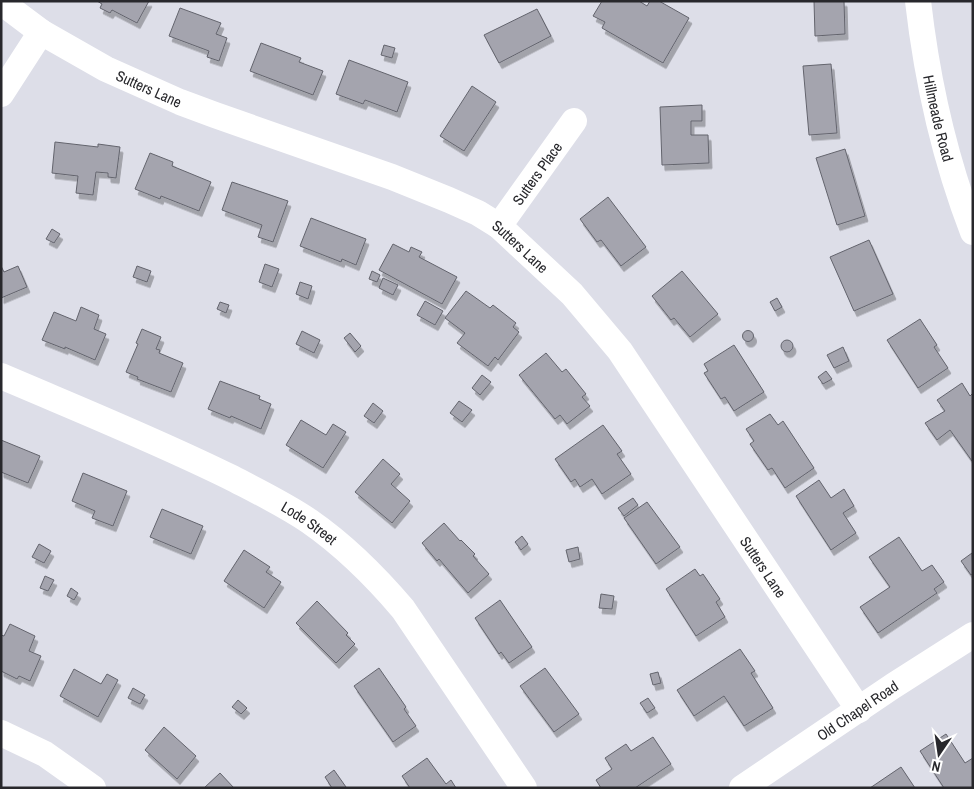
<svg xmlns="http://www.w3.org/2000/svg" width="974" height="789" viewBox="0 0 974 789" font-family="'Archivo Narrow',sans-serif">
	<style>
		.building { fill: #a4a4ae; stroke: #63646d; filter: url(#shadow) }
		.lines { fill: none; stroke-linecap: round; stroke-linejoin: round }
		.minor { stroke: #fff; stroke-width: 26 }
		.labels { text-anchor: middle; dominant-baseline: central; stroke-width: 4; stroke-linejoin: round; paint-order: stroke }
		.street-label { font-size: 15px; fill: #28282c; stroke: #fff }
	</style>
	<defs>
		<filter id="shadow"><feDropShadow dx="3" dy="5.5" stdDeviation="0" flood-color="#0004"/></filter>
	</defs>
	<rect width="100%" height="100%" fill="#dddee8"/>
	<path class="building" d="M97,1H149L137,23L112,10L110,13L100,8L102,4Z
		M602,1H639L647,6L650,1H659L689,18L663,63L602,28L605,22L593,16Z
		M814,1H844L845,34L815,36Z
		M180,8L221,23L216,34L227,38L219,61L207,57L209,51L169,36Z
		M537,9L551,36L499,63L484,35Z
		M261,43L301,58L299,62L323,71L313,95L250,71Z
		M384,45L395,48L392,58L381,55Z
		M349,60L408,82L397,112L365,100L363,104L336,94Z
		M831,64L837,133L809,135L803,66Z
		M472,86L496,102L464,151L440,136Z
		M702,105V121H691V135H708L709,163L662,165L660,107Z
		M55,142L98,147V144L120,147L116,178L108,177V173L96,172L93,195L76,193L78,176L52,173Z
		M845,149L865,216L837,225L816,158Z
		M150,153L173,162L172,166L211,182L199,211L161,196L160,199L135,189Z
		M232,182L288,201L273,242L258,237L262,225L222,210Z
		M608,197L646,247L621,266L601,240L597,242L580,219Z
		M311,218L366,239L356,265L342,259L341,262L300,246Z
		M52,229L60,234L54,243L46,239Z
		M869,240L893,294L854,311L830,257Z
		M393,244L409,252L411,247L422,252L419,257L457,277L442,304L379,270Z
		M265,264L279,269L272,287L259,282Z
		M1,266L4,272L18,266L27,287L1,298Z
		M137,266L151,271L147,282L133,277Z
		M372,271L380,275L377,282L369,279Z
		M682,271L718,314L690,337L674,318L671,320L652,296Z
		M383,278L398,285L393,295L379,288Z
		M300,282L312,286L308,299L296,294Z
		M466,291L490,308L493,305L516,323L513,327L519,332L498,360L495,357L488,366L457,343L465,333L445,318Z
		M777,298L782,307L775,311L770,302Z
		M425,301L443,311L435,325L417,315Z
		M220,302L229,305L226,313L217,309Z
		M81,307L99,315L94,329L106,334L95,360L65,347V349L42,340L54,312L76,321Z
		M920,319L937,345L934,347L948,368L918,388L887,340Z
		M142,329L161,337L156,349L160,350L159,353L183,363L171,392L137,379L138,377L126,372L138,344L136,343Z
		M742.5 336a5.5 5.5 0 1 1 11 0a5.5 5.5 0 1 1-11 0Z
		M302,331L320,340L314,353L296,344Z
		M350,333L361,346L355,352L344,338Z
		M781 346a6 6 0 1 1 12 0a6 6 0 1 1-12 0Z
		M734,345L764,392L734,411L725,397L721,399L704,373L708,371L704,364Z
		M843,347L849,361L834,368L827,355Z
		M546,353L562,372L566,369L586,394L582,397L590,406L567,424L560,415L555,419L519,375Z
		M826,371L832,379L823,384L818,377Z
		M482,375L491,382L480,395L472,388Z
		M220,381L260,396L259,399L271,404L261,429L231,416L230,418L208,409Z
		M962,383L970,396L973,393L972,461L950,430L937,440L925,423L945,411L937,400Z
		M459,401L472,410L462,422L450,413Z
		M373,403L383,411L374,423L364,416Z
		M770,414L778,425L783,421L814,468L785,488L772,468L768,470L750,444L754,441L746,429Z
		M301,420L326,435L333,424L346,432L323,468L286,445Z
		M603,425L622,451L617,454L631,474L602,494L592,479L580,487L575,479L571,482L555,459Z
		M1,440L40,456L28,483L1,472Z
		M383,459L400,474L391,484L410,501L392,523L355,492Z
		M83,473L127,491L113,526L92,518L95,511L72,501Z
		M819,480L831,498L844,489L854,506L843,513L856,533L831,550L796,496Z
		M633,498L638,505L624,516L618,508Z
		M647,502L680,547L656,564L624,518Z
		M162,509L203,526L191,554L150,537Z
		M444,523L460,541L461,540L475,554L473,556L489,574L468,593L439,559L437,561L422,543Z
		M522,536L528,544L521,550L515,542Z
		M899,537L922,571L932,565L944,582L934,589L937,593L878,633L860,607L890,587L869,557Z
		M39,544L51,551L44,563L32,557Z
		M578,547L580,559L569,562L566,550Z
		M244,550L270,567L266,572L281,582L264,608L224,581Z
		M972,553L973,574L971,575L961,561Z
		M695,569L700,576L703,574L720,599L716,602L725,617L696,636L666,589Z
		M45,576L54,580L48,591L40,588Z
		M71,588L78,593L74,600L67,596Z
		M601,594L614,596L612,609L599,608Z
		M500,600L532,647L509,663L501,652L499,654L475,618Z
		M317,601L348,633L346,635L355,644L336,663L296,623Z
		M10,624L35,636L29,651L41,656L30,681L19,676L17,679L1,671V635L4,636Z
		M740,649L755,671L751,673L773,708L744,726L724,696L694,716L677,690Z
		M379,668L406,707L404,709L416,726L393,742L354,686Z
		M545,668L579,714L554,732L520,686Z
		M74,669L101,684L107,674L118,680L98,717L60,696Z
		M658,672L661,683L653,685L650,674Z
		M133,688L145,695L140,704L128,698Z
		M648,698L655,708L647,713L640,703Z
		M238,700L247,708L241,714L232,707Z
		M164,727L196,756L177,779L145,750Z
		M946,734L965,763L973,758V788H944L920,751Z
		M653,737L671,764L635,788H601L596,780L612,769L605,758L626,744L631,751Z
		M427,758L446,784L451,780L456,788H410L402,776Z
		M901,767L915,788H870Z
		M334,770L346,787L345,788H332L325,777Z
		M220,773L234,788H204Z"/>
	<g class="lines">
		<g class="minor">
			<path id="s1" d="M918,1C927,80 944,157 973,232"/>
			<path id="s2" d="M1,2L41,32L106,69L180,102L215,115L392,177L449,200L478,213L499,226L572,294L620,351L859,710"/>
			<path d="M1,94L41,32"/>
			<path id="s3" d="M499,226L574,121"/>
			<path id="s4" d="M1,376C78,409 155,440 230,477C257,491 284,504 309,521C345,546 375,576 403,609L524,788"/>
			<path d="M1,733L45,754L93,788"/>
			<path id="s5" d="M742,788L893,686L973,635"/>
		</g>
	</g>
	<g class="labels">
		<g class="street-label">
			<text stroke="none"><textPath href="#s2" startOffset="172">Sutters Lane</textPath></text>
			<text stroke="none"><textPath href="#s1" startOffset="119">Hillmeade Road</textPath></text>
			<text stroke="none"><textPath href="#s3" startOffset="65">Sutters Place</textPath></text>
			<text stroke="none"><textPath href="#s2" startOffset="578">Sutters Lane</textPath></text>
			<text stroke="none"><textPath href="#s4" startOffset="342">Lode Street</textPath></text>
			<text stroke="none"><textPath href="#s2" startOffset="982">Sutters Lane</textPath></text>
			<text stroke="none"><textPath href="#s5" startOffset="139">Old Chapel Road</textPath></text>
		</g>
	</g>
	<rect width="974" height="789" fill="none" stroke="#28282c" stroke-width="5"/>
	<g transform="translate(939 754) rotate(193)" stroke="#ffffff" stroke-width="4" paint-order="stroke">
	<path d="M0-4L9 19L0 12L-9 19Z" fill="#28282c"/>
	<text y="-8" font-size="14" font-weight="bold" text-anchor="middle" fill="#28282c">N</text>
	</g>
</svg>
